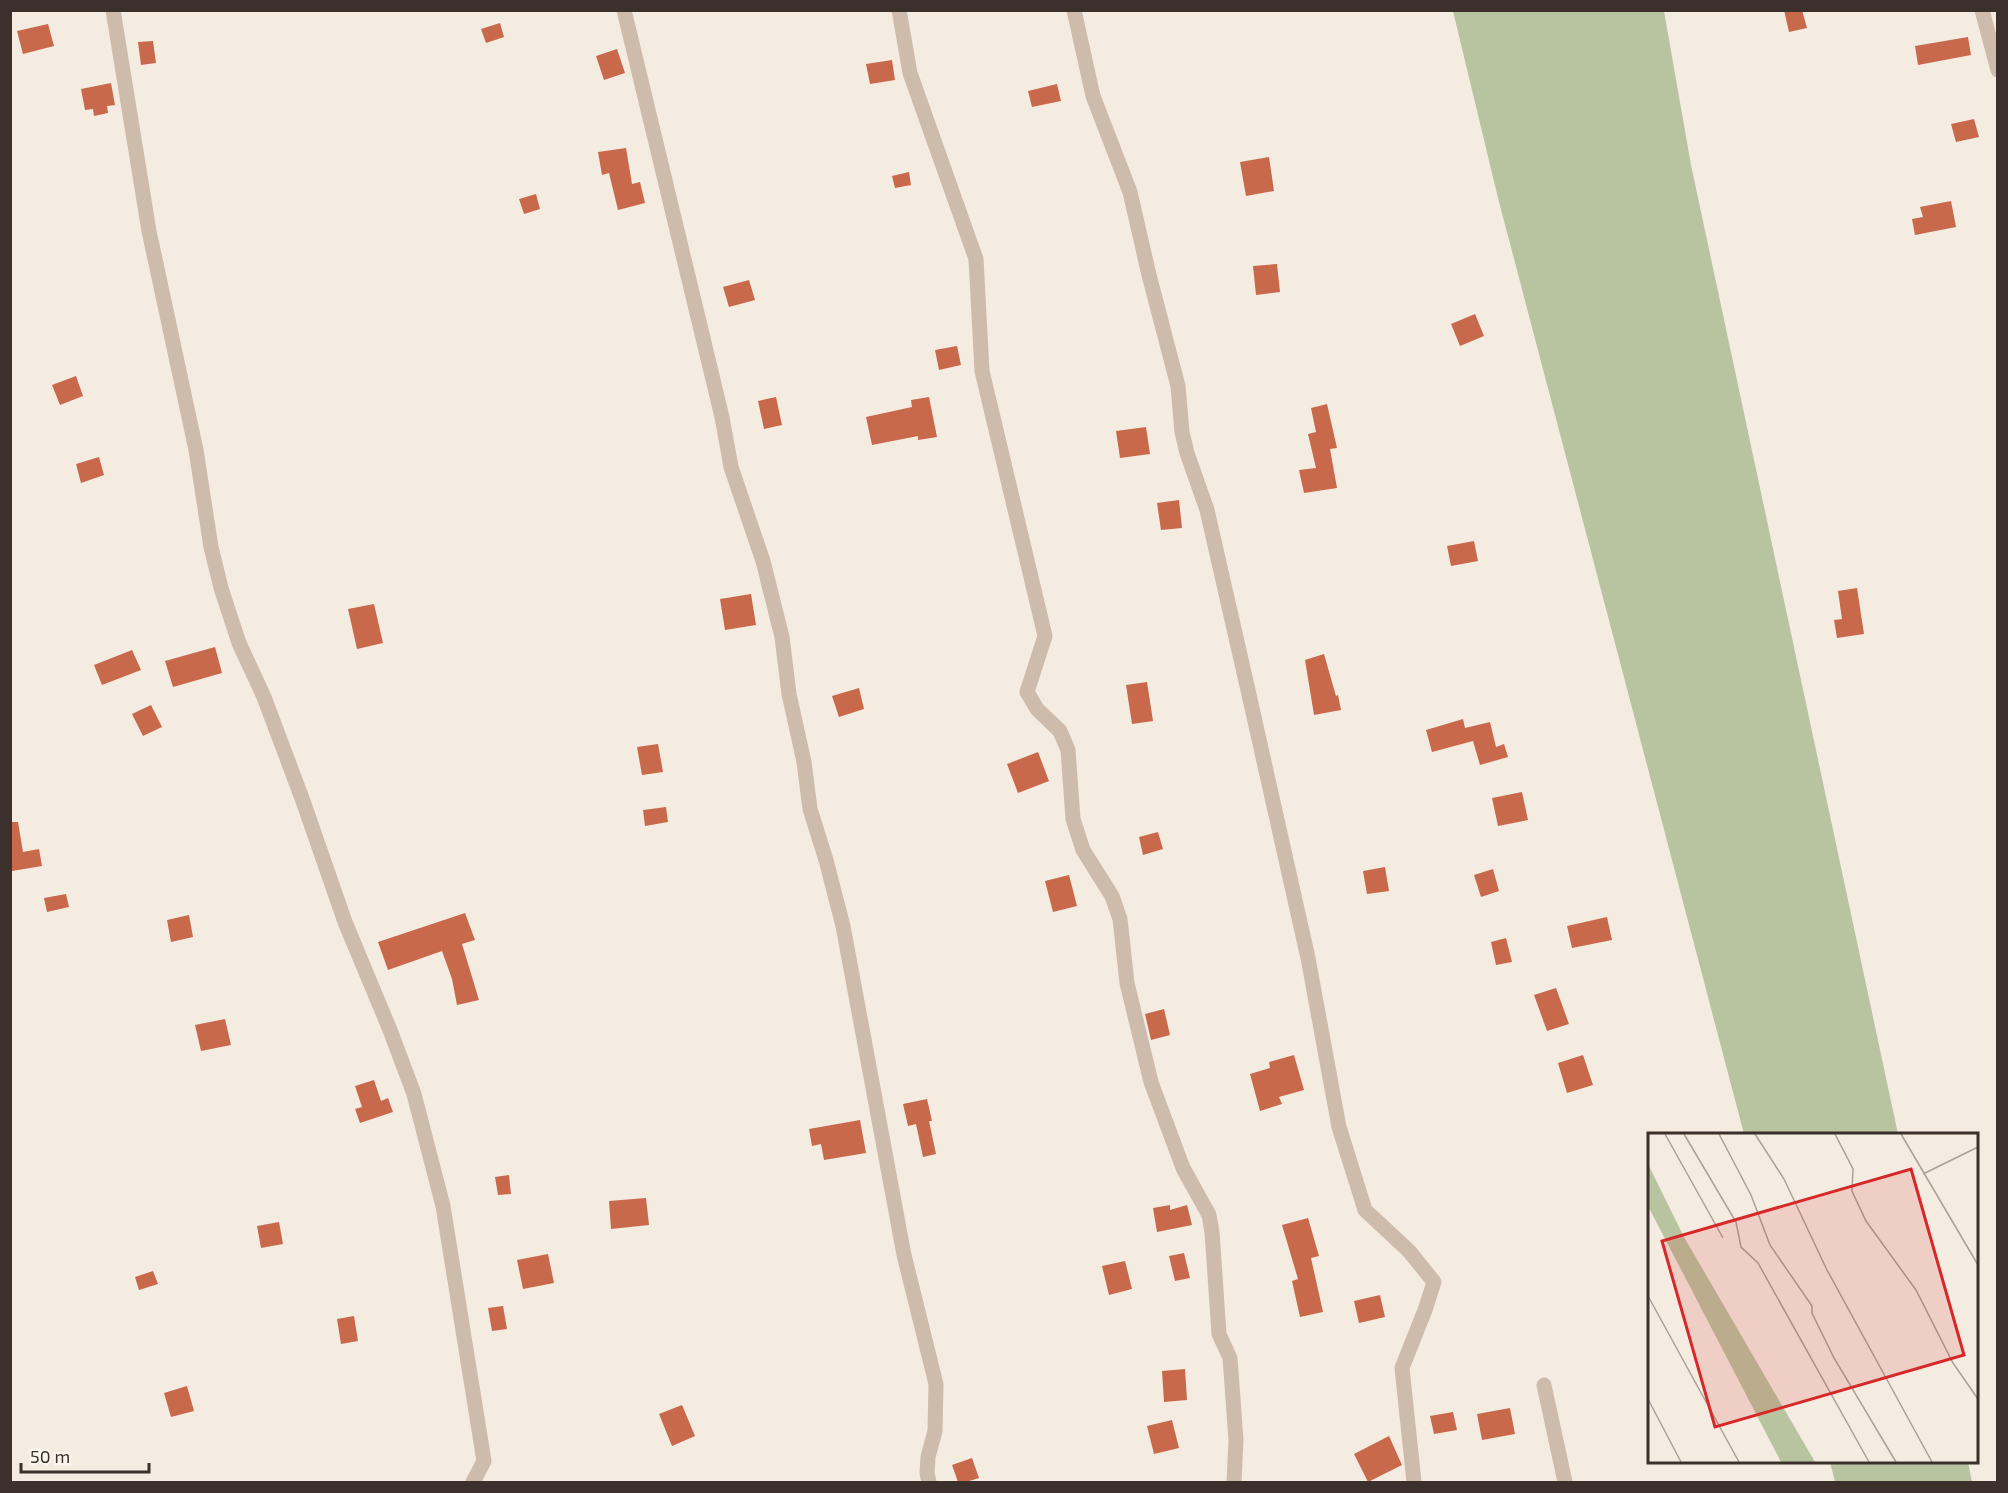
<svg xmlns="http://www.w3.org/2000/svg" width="2008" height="1493" viewBox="0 0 2008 1493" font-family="'Exo 2',sans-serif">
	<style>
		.green { fill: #b8c4a0 }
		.building { fill: #c8694b }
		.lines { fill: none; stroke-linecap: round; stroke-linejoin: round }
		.minor { stroke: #cdbbac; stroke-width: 15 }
		.inset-road { fill: none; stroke: #aaa098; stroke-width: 1.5 }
		.view { fill: #d62828; fill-opacity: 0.15; stroke: #d62828; stroke-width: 3 }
		.inset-edge { fill: none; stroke: #3b302b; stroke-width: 3 }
	</style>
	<rect width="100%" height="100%" fill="#f4ebe1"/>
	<path class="green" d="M1453,11H1664L1691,165L1898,1134H1744L1498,198Z
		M1830,1462H1968L1972,1482H1835Z"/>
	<path class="building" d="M1784,10H1802L1807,28L1789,32Z
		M500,23L504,37L486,43L481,29Z
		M48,24L54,46L23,54L17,31Z
		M1968,37L1971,55L1918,65L1915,46Z
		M153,41L156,63L141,65L138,42Z
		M617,49L625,73L604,80L596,56Z
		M892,60L895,80L870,84L866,64Z
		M111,83L115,105L107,106L108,113L94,116L93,109L85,110L81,89Z
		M1057,84L1061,101L1032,107L1028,91Z
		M1974,119L1979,137L1956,142L1951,124Z
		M626,148L632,184L640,182L645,203L618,210L609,173L602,175L598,152Z
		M1269,157L1274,191L1246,196L1240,162Z
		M909,172L911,185L895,188L892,176Z
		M536,194L540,209L524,214L519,199Z
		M1951,201L1956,227L1915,235L1912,219L1923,217L1920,207Z
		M1277,264L1280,292L1256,295L1253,266Z
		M749,280L755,300L729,307L723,287Z
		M1475,314L1484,336L1460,346L1451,324Z
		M957,346L961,365L939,370L935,350Z
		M76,376L83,396L60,405L52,385Z
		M776,397L782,425L764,429L758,401Z
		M929,397L937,437L918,440V436L872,445L866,417L912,407L911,400Z
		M1327,404L1337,448L1330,449L1337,488L1304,493L1299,470L1316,468L1308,434L1316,432L1311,408Z
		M1146,427L1150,454L1120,458L1116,431Z
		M99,457L104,475L81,483L76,464Z
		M1179,500L1182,528L1161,530L1157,503Z
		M1474,541L1478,561L1451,566L1447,546Z
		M1857,588L1864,634L1837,638L1834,620L1842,619L1838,591Z
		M751,594L756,625L725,630L720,599Z
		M374,604L383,643L357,649L348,609Z
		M215,647L222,673L173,687L165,661Z
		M132,650L141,670L102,685L94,665Z
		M1324,654L1336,696L1338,695L1341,710L1314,715L1305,660Z
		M1147,682L1153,721L1132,724L1126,685Z
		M859,688L864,709L839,717L832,696Z
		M151,705L162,727L143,736L132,714Z
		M1463,719L1465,728L1490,722L1496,747L1504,744L1508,757L1480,765L1473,741L1432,752L1426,730Z
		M658,744L663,772L642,775L637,747Z
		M1038,752L1049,781L1018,793L1007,764Z
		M1522,792L1528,820L1498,826L1492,798Z
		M666,807L668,822L645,826L643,810Z
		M10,822H18L23,852L39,849L42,866L12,871Z
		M1158,832L1163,849L1143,855L1139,837Z
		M1385,867L1389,891L1367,894L1363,871Z
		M1493,869L1499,891L1481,897L1474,875Z
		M1069,875L1077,906L1053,912L1045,881Z
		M66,894L69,907L47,912L44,898Z
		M465,913L475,940L462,944L479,1000L457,1005L452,979L442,951L388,970L378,942Z
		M189,915L193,937L171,942L167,920Z
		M1607,917L1612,940L1572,948L1567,926Z
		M1506,938L1512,962L1496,965L1491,942Z
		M1556,988L1569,1024L1547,1031L1534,995Z
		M1164,1009L1170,1035L1151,1040L1145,1014Z
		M225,1019L231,1045L201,1051L195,1025Z
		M1294,1055L1304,1090L1279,1097L1282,1104L1260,1111L1250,1074L1270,1068L1269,1062Z
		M1583,1055L1593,1085L1567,1093L1558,1063Z
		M374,1080L381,1101L388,1098L393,1112L360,1123L355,1109L362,1107L355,1086Z
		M927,1099L932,1121H929L936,1154L923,1157L916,1124L908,1126L903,1104Z
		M860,1120L866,1153L824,1160L821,1144L812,1146L809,1129Z
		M509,1175L511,1194L498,1195L495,1177Z
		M646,1198L649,1225L611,1229L609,1201Z
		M1170,1205V1210L1187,1205L1192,1225L1157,1232L1153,1208Z
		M1308,1218L1319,1256L1311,1258L1323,1312L1300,1317L1292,1281L1298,1279L1282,1225Z
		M279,1222L283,1244L261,1248L257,1226Z
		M1184,1253L1190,1278L1175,1281L1169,1256Z
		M548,1254L554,1283L523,1289L517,1260Z
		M1125,1261L1132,1289L1109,1295L1102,1266Z
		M153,1271L158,1284L139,1290L135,1277Z
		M1380,1295L1385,1317L1359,1323L1354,1301Z
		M503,1306L507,1329L492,1331L488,1308Z
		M354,1316L358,1341L341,1344L337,1319Z
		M1185,1369L1187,1400L1164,1402L1162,1371Z
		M187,1386L194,1411L171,1417L164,1393Z
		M682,1405L695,1436L672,1446L659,1414Z
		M1510,1408L1515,1434L1482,1440L1477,1414Z
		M1453,1412L1457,1430L1434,1434L1430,1416Z
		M1172,1420L1179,1448L1154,1454L1147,1426Z
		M1389,1436L1402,1465L1368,1482L1354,1454Z
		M972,1458L979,1478L966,1482H958L952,1465Z"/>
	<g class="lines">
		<path class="minor" d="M113,10L149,231L196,450L211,547L221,588L239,643L264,697L303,801L345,922L390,1030L414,1094L443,1206L484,1461L473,1482
			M624,10L722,417L731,467L763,561L782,637L789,694L804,762L810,809L826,860L843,926L904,1255L936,1384L935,1431L928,1457L927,1473L929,1482
			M899,10L910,73L976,259L982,371L1045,636L1027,692L1037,709L1060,731L1068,750L1073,819L1083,850L1112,896L1120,919L1127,983L1151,1082L1183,1168L1209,1215L1212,1232L1219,1334L1230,1358L1236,1440L1234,1482
			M1074,10L1093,96L1130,192L1149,275L1178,386L1182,432L1187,453L1207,510L1250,699L1308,958L1339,1127L1365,1210L1409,1251L1434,1282L1425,1310L1402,1368L1414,1482
			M1982,10L1998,70
			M1544,1385L1565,1482"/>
	</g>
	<g transform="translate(1648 1133)">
		<rect width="330" height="330" fill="#f4ebe1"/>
		<path d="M0,31L36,104L167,329H133L0,73Z" fill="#b8c4a0"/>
		<path class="inset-road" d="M17,1L75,105M36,1L88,89L93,114L110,130L221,329M71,1L103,62L122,112L164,173V180L186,225L248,329M107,1L136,46L179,137L284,329M187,1L205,36L204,58L218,88L268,157L305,230L330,266M253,1L330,132M275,41L330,14M0,163L91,329M0,266L33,329"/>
		<path class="view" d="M263,36L316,222L67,294L14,108Z"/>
		<rect width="330" height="330" class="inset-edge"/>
	</g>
	<rect width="2008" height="1493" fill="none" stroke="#3b302b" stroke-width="24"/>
	<path d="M21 1463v9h128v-9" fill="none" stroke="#3b302b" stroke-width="3"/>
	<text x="30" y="1463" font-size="18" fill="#3b302b" stroke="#fbf5ee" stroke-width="4.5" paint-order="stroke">50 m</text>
</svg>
